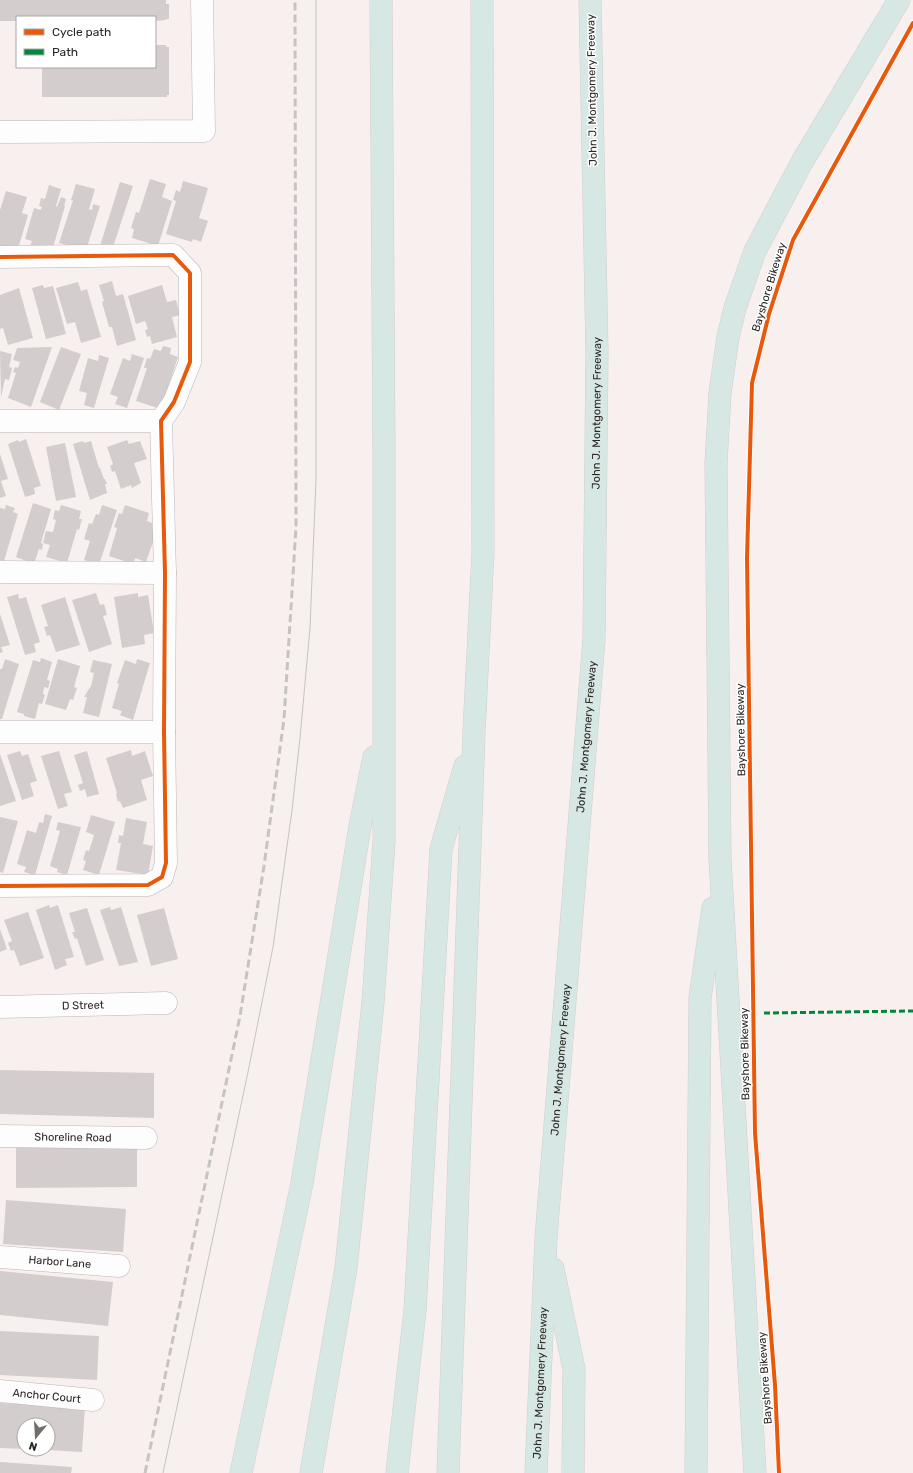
<svg xmlns="http://www.w3.org/2000/svg" width="913" height="1473" viewBox="0 0 913 1473" font-family="Rubik,sans-serif">
	<style>
		.building { fill: #d4cdcd }
		.lines { fill: none; stroke-linecap: round; stroke-linejoin: round }
		.minor-casing { stroke: #bcb6b6; stroke-width: 23 }
		.highway-casing { stroke: #d2cece; stroke-width: 23 }
		.minor { stroke: #fefdfd; stroke-width: 22 }
		.highway { stroke: #d7e8e4; stroke-width: 22 }
		.tram { stroke: #c5c3c3; stroke-width: 1 }
		.rail { stroke: #c5c3c3; stroke-width: 3; stroke-dasharray: 8 4; stroke-linecap: butt }
		.quiet { stroke: #00873e; stroke-width: 3; stroke-dasharray: 6 3; stroke-linecap: butt }
		.cycleway-casing { stroke: #fff; stroke-width: 6 }
		.cycleway { stroke: #e8590c; stroke-width: 4 }
		.labels { text-anchor: middle; dominant-baseline: central; stroke-width: 3; stroke-linejoin: round; paint-order: stroke }
		.street-label { font-size: 11px; fill: #2b2625; stroke: #fff }
	</style>
	<rect width="100%" height="100%" fill="#f8f0ef"/>
	<path class="building" d="M0,0H166V4H169V19H166V20L155,21V17H17V21H0Z
		M155,45H166L167,47H169V95H167V97H42V67H155Z
		M150,179L166,184L162,197L172,201L158,246L132,238L134,229L131,228L136,212L139,213Z
		M183,181L208,188L199,218L208,221L201,242L193,239L192,242L166,234L176,201L173,200L176,190L180,192Z
		M120,182L133,186L112,250L100,246Z
		M76,184L95,189L89,209L92,210L93,204L100,206L86,250L59,243L73,200H71Z
		M49,185L61,189L56,206L57,207L61,197L66,199L64,206H65L52,251L30,246L32,241L25,239L34,208L41,210L42,207L39,206L41,198L45,199Z
		M6,191L27,197L22,213L28,215L18,249L0,247V210Z
		M112,281L116,296L123,294L136,340L117,346L112,327H109L102,302L104,301L99,285Z
		M78,282L81,291L87,289L101,337L81,343L75,322L67,324L56,288Z
		M43,285L44,288L53,286L66,334L46,339L32,288Z
		M162,285L167,302L176,300L180,315L172,317L177,337L152,344L150,336L147,337L145,330L148,329L145,321L136,324L128,296Z
		M19,288L33,338L8,345L3,328L0,329V295Z
		M163,346L171,348L170,354L178,357L169,384L177,386L161,409L136,401L147,368H144L147,358L150,359L154,349L161,351Z
		M52,347L31,407L8,398L16,373L13,372L15,367L18,368L20,362L13,360L17,348Z
		M61,347L81,354L59,410L40,402Z
		M0,351L12,354L9,367L12,368L9,380L5,379L1,397Z
		M132,354L144,358L127,408L115,404L118,397L110,394L123,358L130,361Z
		M99,355L109,358L94,408L84,405L87,393L79,391L88,358L98,361Z
		M26,439L41,486L34,488L35,494L25,497L8,444L18,440L19,442Z
		M127,440L129,444L140,441L147,459L134,463L141,483L132,488L131,485L121,489L115,471L112,472L110,466L113,464L107,447Z
		M83,441L84,443L91,441L99,468H100L104,479H105L107,484H105L107,493L90,500L73,444Z
		M65,443L76,497L56,501L46,447Z
		M0,454L8,479L1,481L6,496L0,498Z
		M33,503L51,509L41,543L43,544L42,550L39,549L34,564L16,557Z
		M6,505L15,508L13,512L18,514L4,561L0,560V508L5,509Z
		M61,505L81,511L79,519H82L79,530L77,529L67,563L46,557L50,545L43,543L46,531L53,532L56,520L53,519L55,510L59,511Z
		M102,505L117,510L99,565L84,560L90,541L84,539L89,523L92,524L96,514L99,515Z
		M125,505L149,513L147,521L152,523L154,539L146,562L135,558L133,564L109,556L117,528L114,527L119,513L122,514Z
		M96,593L100,605L104,604L107,615L103,616L112,644L89,652L72,600Z
		M138,593V597L148,595L154,633L144,635L145,644L122,648L114,597Z
		M18,594L19,599L26,597L40,642L34,644L36,652L25,655L7,597Z
		M65,597L80,645L56,652L50,635L47,636L44,627L48,626L41,605Z
		M0,614L10,645L1,647L3,652L0,653Z
		M41,658L52,662L47,680L50,681L48,688L44,687L43,694L45,695L42,704L39,703L35,719L24,716V714L17,712L33,660L40,662Z
		M5,659L19,664L2,719H0V669H2Z
		M58,659L80,666L74,687L77,688L73,700L70,699L66,710L45,704Z
		M137,659L150,663L133,720L120,715L122,711L112,708L119,684L117,683L125,660L136,664Z
		M93,660L112,664L99,717L83,713L87,697H84L91,686L94,673L90,672Z
		M131,750L132,756L145,751L153,776L141,780L147,800L123,808L120,801L118,802L116,794L117,793L106,758Z
		M20,751L22,756L28,754L37,781L30,783L34,796L22,800L7,755Z
		M59,751L72,792L64,794L68,806L58,809L41,756Z
		M87,751L99,794L87,797L85,789L80,791L78,785L83,783L74,755Z
		M0,754L16,801L0,806Z
		M45,814L52,816L35,875L24,872L26,867L17,864L27,830L36,833L39,822L43,823Z
		M91,815L115,822L99,875L83,870L86,861L83,860L86,850L89,851L94,835L86,832Z
		M0,817L18,821L3,873L0,872Z
		M126,818L147,822L143,844L153,846L148,875L116,870L121,843H118L119,835L123,836Z
		M58,822L81,827L67,875L57,872L58,869L50,866L60,831L56,830Z
		M49,905L50,908L58,905L74,957L65,959L67,965L55,970L36,910Z
		M110,907L111,910L121,907L138,962L119,966L100,910Z
		M87,908L104,960L86,966L77,938L75,939L72,932H75L69,913Z
		M164,908L178,959L151,966L137,915Z
		M28,912L44,958L20,966L14,950L11,951L8,943L12,941L4,920Z
		M0,929L7,949L0,952Z
		M0,1070L154,1073V1118L0,1114Z
		M137,1143V1187L16,1188V1144Z
		M6,1200L126,1209L123,1252L3,1244Z
		M0,1271L113,1282L108,1326L0,1315Z
		M0,1331L99,1336L97,1380L0,1375Z
		M0,1403L85,1407L82,1452L48,1450V1425H24V1449L0,1448Z
		M0,1462L72,1467L71,1473H0Z"/>
	<g class="lines">
		<g class="minor-casing">
			<g id="minor">
				<path d="M0,132L204,131L202,0"/>
				<path d="M0,257L173,255L190,273V362L174,402L161,421L165,573L164,732L166,863L162,877L148,885L0,886"/>
				<path d="M0,421H161"/>
				<path d="M0,572L165,573"/>
				<path d="M0,732H164"/>
				<path id="s1" d="M0,1007L166,1003"/>
				<path id="s2" d="M0,1136L146,1138"/>
				<path id="s3" d="M0,1257L119,1266"/>
				<path id="s4" d="M0,1391L93,1400"/>
			</g>
		</g>
		<g class="highway-casing">
			<g id="highway">
				<path d="M553,1269L574,1369L573,1473"/>
				<path d="M241,1473L302,1183L360,826L374,757"/>
				<path d="M311,1473L346,1268L373,1002L384,841V452L381,0"/>
				<path d="M397,1473L415,1310L441,849L465,766"/>
				<path d="M448,1473L474,732L483,552L482,0"/>
				<path id="s5" d="M536,1473L546,1238L594,639L597,353L590,0"/>
				<path d="M696,1473L700,998L713,908"/>
				<path d="M755,1473L720,859L716,463L720,393L728,337L735,308L755,251L802,162L899,0"/>
			</g>
		</g>
		<use href="#minor" class="minor"/>
		<use href="#highway" class="highway"/>
		<path class="tram" d="M163,1473L248,1072L273,947L292,810L300,738L310,628L316,480V0"/>
		<path class="rail" d="M145,1473L240,1016L264,866L284,719L296,527L295,0"/>
		<path class="quiet" d="M764,1013L913,1011"/>
		<g class="cycleway-casing">
			<path id="cycleway" d="M0,257L173,255L190,273V362L174,402L161,421L165,573L164,732L166,863L162,877L148,885L0,886
				M779,1473L775,1385L755,1133L747,558L752,383L769,314L793,240L913,23"/>
		</g>
		<use href="#cycleway" class="cycleway"/>
	</g>
	<g class="labels">
		<g class="street-label">
			<text transform="translate(592 90) rotate(-91)">John J. Montgomery Freeway</text>
			<text transform="translate(769 287) rotate(-73)">Bayshore Bikeway</text>
			<text stroke="none"><textPath href="#s5" startOffset="1062">John J. Montgomery Freeway</textPath></text>
			<text transform="translate(741 730) rotate(-91)">Bayshore Bikeway</text>
			<text stroke="none"><textPath href="#s5" startOffset="738">John J. Montgomery Freeway</textPath></text>
			<text stroke="none"><textPath href="#s1" startOffset="83">D Street</textPath></text>
			<text transform="translate(745 1054) rotate(-91)">Bayshore Bikeway</text>
			<text stroke="none"><textPath href="#s5" startOffset="414">John J. Montgomery Freeway</textPath></text>
			<text stroke="none"><textPath href="#s2" startOffset="73">Shoreline Road</textPath></text>
			<text stroke="none"><textPath href="#s3" startOffset="60">Harbor Lane</textPath></text>
			<text transform="translate(765 1378) rotate(-94)">Bayshore Bikeway</text>
			<text stroke="none"><textPath href="#s5" startOffset="90">John J. Montgomery Freeway</textPath></text>
			<text stroke="none"><textPath href="#s4" startOffset="47">Anchor Court</textPath></text>
		</g>
	</g>
	<rect x="16" y="16" width="140" height="52" fill="#ffffff" stroke="#aaa8a8"/>
	<rect x="24" y="29" width="20" height="6" fill="#e8590c" stroke="#aaa8a8"/>
	<text x="52" y="36" font-size="12" fill="#2b2625">Cycle path</text>
	<rect x="24" y="49" width="20" height="6" fill="#00873e" stroke="#aaa8a8"/>
	<text x="52" y="56" font-size="12" fill="#2b2625">Path</text>
	<g transform="translate(36 1437) rotate(198)"><circle r="19" fill="#ffffff" stroke="#aaa8a8"/>
	<path d="M0-3L7 15L0 10L-7 15Z" fill="#736d6c"/>
	<text y="-6" font-size="11" font-weight="bold" text-anchor="middle" fill="#2b2625">N</text>
	</g>
</svg>
